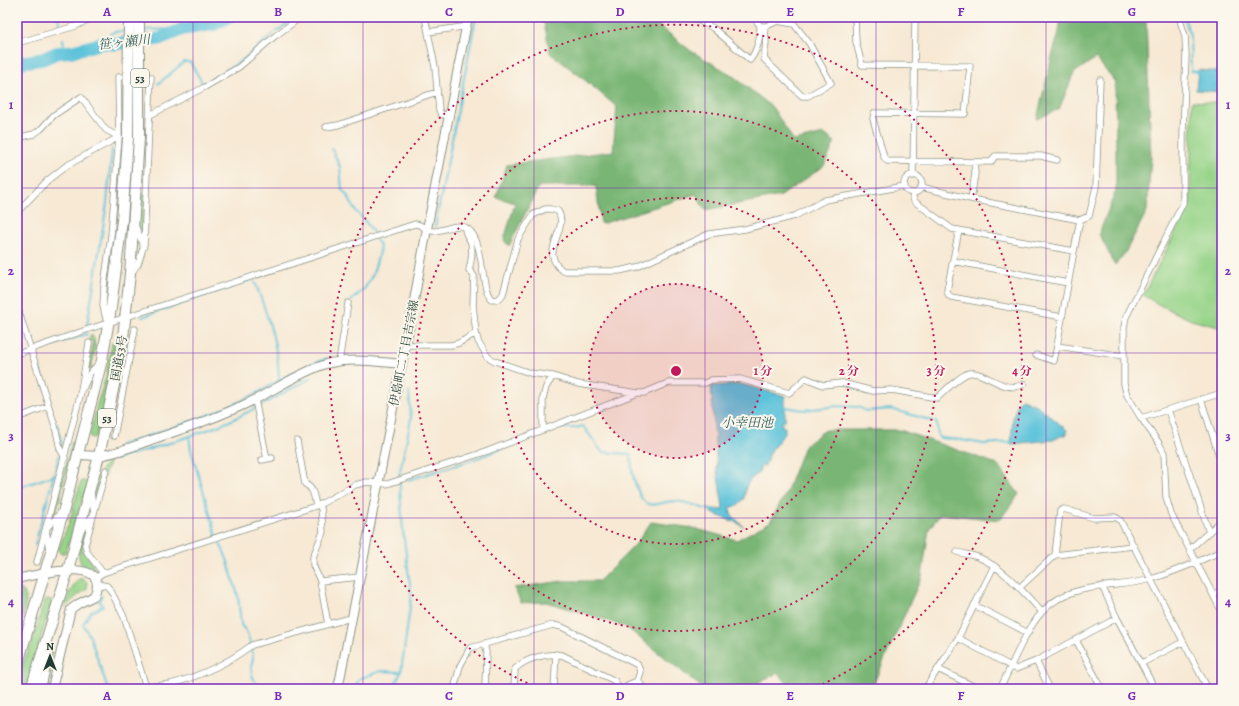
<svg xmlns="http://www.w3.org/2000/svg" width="1239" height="706" viewBox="0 0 1239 706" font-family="Alegreya,'Noto Serif JP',serif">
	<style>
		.green { fill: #97d489; stroke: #5b885e }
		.forest { fill: #79b675; stroke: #4c7a54 }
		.water { fill: #5cc2da; stroke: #3e8087 }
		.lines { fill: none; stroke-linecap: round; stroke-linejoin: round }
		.stream { stroke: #5cc2da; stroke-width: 2 }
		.river { stroke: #5cc2da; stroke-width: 13 }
		.street-casing { stroke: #8b9384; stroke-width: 7 }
		.secondary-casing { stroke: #8b9384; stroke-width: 10 }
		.highway-casing { stroke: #8b9384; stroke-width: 12 }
		.street { stroke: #fff; stroke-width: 5.5 }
		.secondary { stroke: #fff; stroke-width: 8 }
		.highway { stroke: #fff; stroke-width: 10 }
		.highway-bridge-casing { stroke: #8b9384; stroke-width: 12; stroke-linecap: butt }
		.highway-bridge { stroke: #fff; stroke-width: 10 }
		.grid { fill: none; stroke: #7b2cbf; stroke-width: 1; stroke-opacity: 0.55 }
		.ring { fill: none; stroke: #c2185b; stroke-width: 2; stroke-dasharray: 2 4 }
		.labels { text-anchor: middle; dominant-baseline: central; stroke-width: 4; stroke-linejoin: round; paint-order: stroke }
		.shield { fill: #fbf7ec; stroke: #61756b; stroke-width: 1 }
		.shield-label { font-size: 11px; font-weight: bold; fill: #1f3d34 }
		.street-label { font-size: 12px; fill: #1f3d34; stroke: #fbf7ec }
		.water-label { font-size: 13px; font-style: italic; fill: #2e5e5e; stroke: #fbf7ec }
		.centre { fill: #c2185b; stroke: #fbf7ec; stroke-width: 2 }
		.ring-label { font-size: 12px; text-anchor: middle; font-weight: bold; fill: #c2185b; stroke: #fbf7ec; stroke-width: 4; stroke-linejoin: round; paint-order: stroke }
		.neatline { fill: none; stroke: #7b2cbf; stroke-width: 1.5 }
		.grid-label { font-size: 13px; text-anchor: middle; font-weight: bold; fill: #7b2cbf }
	</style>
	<rect width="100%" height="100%" fill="#fbf7ec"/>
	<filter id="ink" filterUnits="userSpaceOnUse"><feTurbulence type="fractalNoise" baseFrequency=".025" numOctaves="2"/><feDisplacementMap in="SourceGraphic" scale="8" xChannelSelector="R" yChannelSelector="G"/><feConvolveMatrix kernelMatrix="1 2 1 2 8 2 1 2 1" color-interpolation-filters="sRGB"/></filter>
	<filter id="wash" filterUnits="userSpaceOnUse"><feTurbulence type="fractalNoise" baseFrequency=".012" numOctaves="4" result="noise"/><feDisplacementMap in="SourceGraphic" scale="16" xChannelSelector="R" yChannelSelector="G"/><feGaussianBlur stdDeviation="0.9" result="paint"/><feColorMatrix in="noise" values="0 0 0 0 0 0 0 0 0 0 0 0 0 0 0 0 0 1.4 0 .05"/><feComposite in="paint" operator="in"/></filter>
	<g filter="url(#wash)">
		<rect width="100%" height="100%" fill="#f7e9d4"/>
		<path class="green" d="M1192,101L1222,103V328L1191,320L1158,304L1143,295L1190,204Z
			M140,194H145L142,236L138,226Z
			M91,334C100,343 91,367 87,376L93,342L89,341L90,336Z
			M114,342H116L117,344L111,376L96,436L94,438L90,437V434L97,404L106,377L112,343Z
			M72,441L73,446L57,508L51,519Z
			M110,460L94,504C92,490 99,467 110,460Z
			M82,481H85L88,485L75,521L66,552L61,554L58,550L69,523L80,484Z
			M87,527L89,528L82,550L90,560L97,572L96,573C70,566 79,545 87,527Z
			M79,579H83L87,582V589L76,597L64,608C65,602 74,582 79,579Z
			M17,587C31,592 25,609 22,620H21L20,610L17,605Z
			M46,599L51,600L52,602L25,689H17C17,669 29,653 35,635C39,624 40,609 46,599Z"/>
		<path class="forest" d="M543,17H648L691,51L732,75L772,107L794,141L824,134L835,142L824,166L781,196L705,210L696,194L601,224L596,186H539L509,246L504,240L515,203L496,197L507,165L613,151L617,107L580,76L550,53Z
			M1061,17H1146L1151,158L1147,211L1125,253L1115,265L1099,234L1116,190V144L1115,82L1096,58L1074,73L1059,109L1037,119L1051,60L1059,32Z
			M825,430H900L997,464L1019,494L1000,520L940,514L929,529L922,576L871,689H792L778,673L744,689H704L626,627L584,613L546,602L521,603L514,588L563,581H599L636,544L651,522L693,528L737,540L770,522L786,493L804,446Z"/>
		<path class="water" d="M1198,70L1222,72V92L1196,90Z
			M740,384L785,396V421H782V427H785V433L772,449L764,467L762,465L759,470L760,471L750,480L746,487L744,498L738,506L730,507L731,514L744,527L733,520L732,521L714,514L707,509V508L722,510L723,507L717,470L711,386Z
			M1022,399L1038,406L1067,430V434L1061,436L1053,440L1011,444L1013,416L1019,401Z"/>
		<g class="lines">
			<path class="stream" d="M58,17L60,24
				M1184,17L1190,35L1191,71L1199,72
				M142,30L183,29
				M276,32L296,17
				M63,39L65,52
				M103,43C110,32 112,31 126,31
				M158,84L184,62H190L203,84L241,61L273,34
				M332,149L340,167L342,190C350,196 350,203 356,211C362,219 369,224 374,234
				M435,227L476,17
				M255,282C267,314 279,347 279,381
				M351,301L365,288L372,276L379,254L380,245L376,240
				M142,317L254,279
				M87,326L107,203L112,149
				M52,345L87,334
				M35,354L46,389
				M784,407L804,410L838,406L859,407L866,411L891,409L933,421L937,423L938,436L940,438L961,440L984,444L1011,442
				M57,424L62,444
				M189,436L191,450L216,534L227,559L238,596L241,625L246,631L252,648L253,658L251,667L252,675L258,689
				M120,445C154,434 190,423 223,409C243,401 262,391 280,380C297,371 314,361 333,357
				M114,460C153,448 193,437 230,421C258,408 284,392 311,378
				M408,480L469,461L557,428H575L583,426L602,452L630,454C633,459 631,464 632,470C633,477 635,484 638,491C646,514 659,501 675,501C684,501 699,507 709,510
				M17,488L55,475
				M220,539L246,531
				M35,545L59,456
				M17,571H18
				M102,596L99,601L103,606L91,612L83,624L90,637L108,689
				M354,689L359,679L381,671L401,672
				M393,689L401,672L411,600V592L403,531L399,476L411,419L409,392"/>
			<path class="river" d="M17,63L43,59L56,53L73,51L103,43L114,44L159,39L183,29L215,24L229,17"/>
		</g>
	</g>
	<g filter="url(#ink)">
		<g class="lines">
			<g class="street-casing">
				<path id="street" d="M425,17L435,67L439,110L441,114L449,116
					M692,17L713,28L750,60C758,49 760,39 760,26
					M754,17L760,26L765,31L766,42L764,59L802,96H808L831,83L809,43L794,24L777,21L767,26H760
					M859,17H855L856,42L862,65L970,66L965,114L874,113L873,119L884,157L887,161L991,162L995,156H1041L1057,160
					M938,17H976
					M1179,17L1185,36L1186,55L1183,133V203L1126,317L1124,327V384L1127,395L1141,418L1159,443L1164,453L1166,497L1171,514L1222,612
					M428,32L462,27H466
					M17,43L76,26L93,17
					M150,115L205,87L239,67L275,36L301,17
					M326,127L338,125L437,92
					M17,138L34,134L41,129L54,115L81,97L106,130L119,137L111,235L104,286L103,306L106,319
					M904 184a9 9 0 1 1 18 0a9 9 0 1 1-18 0Z
					M913,176L915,17
					M921,187L971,199L1080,220
					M912,193L914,201L952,229L1074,251L1057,346L1124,356
					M971,199L975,174L974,162
					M17,212L48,180L66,166L119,137L118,77H151L144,245L138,264L132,272
					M135,225L143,245
					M465,228C465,235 469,237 471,243C473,251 471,262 469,270L474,276L473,305L476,333L478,341L488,357L495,361L530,373L553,376L578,384L638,393H644L668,383H705L711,380L740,379L789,393L806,378L823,385L842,383L873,391L892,390L937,398C945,391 960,375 969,373C985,370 1004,395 1024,384
					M959,230L947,290L948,294L951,297L1062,317
					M1074,251L1080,220L1089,216L1096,187L1100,80
					M953,261L1068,283
					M17,306L55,426L60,449L65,458
					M406,345H451L459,343L476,333
					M17,354L89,329L415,224C422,224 425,230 432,231C441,232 451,225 460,226C487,229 478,287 492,300C498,300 500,299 503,294L518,239L533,215L545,209H551L558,211C570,230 537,252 563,271H619L637,267L709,234L745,229L795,216L825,200L905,186
					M1036,355L1054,361L1057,346
					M339,362L348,303
					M83,388L90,373L99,363
					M1201,399L1222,465
					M255,400L267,459
					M1168,410L1209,532
					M17,418L48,406
					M1141,418L1222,393
					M543,430V398L546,387L553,376
					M114,436L135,329
					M297,441L305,484C314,488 314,497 316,506
					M262,460L272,458
					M319,505L321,508L323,532L313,557V565L320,581L328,624
					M81,531L94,514L91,492
					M1190,549L1222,520
					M49,550L46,529L61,512
					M957,552C964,554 972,555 978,557C1004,568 1023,592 1042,612
					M1055,555L1133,546
					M37,562L80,396L89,343
					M103,573L87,552L85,545L106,470
					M95,578L103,573L319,505L355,485L367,482L387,484L488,451L638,393
					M320,581L360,577
					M97,584L107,586L111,591L124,617L146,687
					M1102,586L1117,618L1155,689
					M1019,588L1055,555L1060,511L1064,509L1094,518L1115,517L1120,520L1208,689
					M1213,594L1222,591
					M974,605L1028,633
					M958,638L1016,669L1036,661L1117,618
					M1076,640L1102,689
					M484,644L486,652L485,689
					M1036,661L1050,689
					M1142,663L1183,642
					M938,669L979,689
					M637,681L641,684L640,689
					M141,689C150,685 161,686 171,684C200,676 228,663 252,645L347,619H352
					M454,689L460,666L470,648L553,625L562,627L638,665L640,672L637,681L618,689
					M514,689L515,669C526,658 547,653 562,655L615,681L619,689
					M554,689L556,654
					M925,689L958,638L994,566
					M1000,689C1012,665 1025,631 1042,612C1071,580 1114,590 1151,579C1175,572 1199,561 1222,551"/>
			</g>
			<g class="secondary-casing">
				<path id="secondary" d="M78,455C85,455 92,456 99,456C117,453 135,446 151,440C187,428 222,416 256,399C279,387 301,372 326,364C351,357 377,362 402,364
					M17,579C35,575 113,554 94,596L78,604L71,609L52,689
					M338,689L398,383L406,345L427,229L468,17"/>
			</g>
			<g class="highway-casing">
				<path id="highway" d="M17,666L64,509L102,360L111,308L122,220L128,138
					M31,689L68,570L90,488L99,456L122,347L130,274L139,138
					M40,689L48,653"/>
			</g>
			<use href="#street" class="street"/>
			<use href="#secondary" class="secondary"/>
			<use href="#highway" class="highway"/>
			<g class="highway-bridge-casing">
				<path id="highway-bridge" d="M128,138L129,17
					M139,138V17"/>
			</g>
			<use href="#highway-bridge" class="highway-bridge"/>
		</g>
	</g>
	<path class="grid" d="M193,17V689M363,17V689M534,17V689M705,17V689M876,17V689M1046,17V689M17,188H1222M17,353H1222M17,518H1222"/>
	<circle cx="676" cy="371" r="87" fill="#c2185b" fill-opacity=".12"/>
	<g class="ring">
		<circle cx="676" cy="371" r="87"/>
		<circle cx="676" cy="371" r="173"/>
		<circle cx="676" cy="371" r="260"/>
		<path d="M538 688A346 346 0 1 1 814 688"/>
	</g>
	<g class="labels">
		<g class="shield">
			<rect x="131" y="69" width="18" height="18" rx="3"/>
			<rect x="98" y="409" width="18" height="18" rx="3"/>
		</g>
		<g class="shield-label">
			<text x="140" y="78">53</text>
			<text x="107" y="418">53</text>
		</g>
		<g class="street-label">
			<text transform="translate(404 353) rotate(-79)">伊島町二丁目吉宗線</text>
			<text transform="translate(119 358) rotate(-80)">国道53号</text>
		</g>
		<g class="water-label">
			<text transform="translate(124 42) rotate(-6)">笹ヶ瀬川</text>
			<text x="747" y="422">小幸田池</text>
		</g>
	</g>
	<circle cx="676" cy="371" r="6" class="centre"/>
	<g class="ring-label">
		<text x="763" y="375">1 分</text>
		<text x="849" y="375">2 分</text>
		<text x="936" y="375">3 分</text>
		<text x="1022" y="375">4 分</text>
	</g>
	<rect width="1239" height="706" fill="none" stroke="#fbf7ec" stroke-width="44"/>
	<g transform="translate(50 656)" stroke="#fbf7ec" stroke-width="3" paint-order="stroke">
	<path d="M0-3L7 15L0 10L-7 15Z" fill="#1f3d34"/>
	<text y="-6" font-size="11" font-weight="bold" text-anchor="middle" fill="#1f3d34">N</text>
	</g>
	<rect x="22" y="22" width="1195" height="662" class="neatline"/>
	<g class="grid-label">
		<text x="107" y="16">A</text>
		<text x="278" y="16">B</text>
		<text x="449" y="16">C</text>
		<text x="620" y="16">D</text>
		<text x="790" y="16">E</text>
		<text x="961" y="16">F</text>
		<text x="1132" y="16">G</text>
		<text x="11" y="109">1</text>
		<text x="1228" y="109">1</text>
		<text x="11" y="275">2</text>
		<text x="1228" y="275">2</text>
		<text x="11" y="440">3</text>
		<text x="1228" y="440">3</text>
		<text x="11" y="606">4</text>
		<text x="1228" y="606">4</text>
		<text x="107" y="700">A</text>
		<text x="278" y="700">B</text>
		<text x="449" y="700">C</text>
		<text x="620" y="700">D</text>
		<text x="790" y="700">E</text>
		<text x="961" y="700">F</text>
		<text x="1132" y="700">G</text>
	</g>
</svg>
